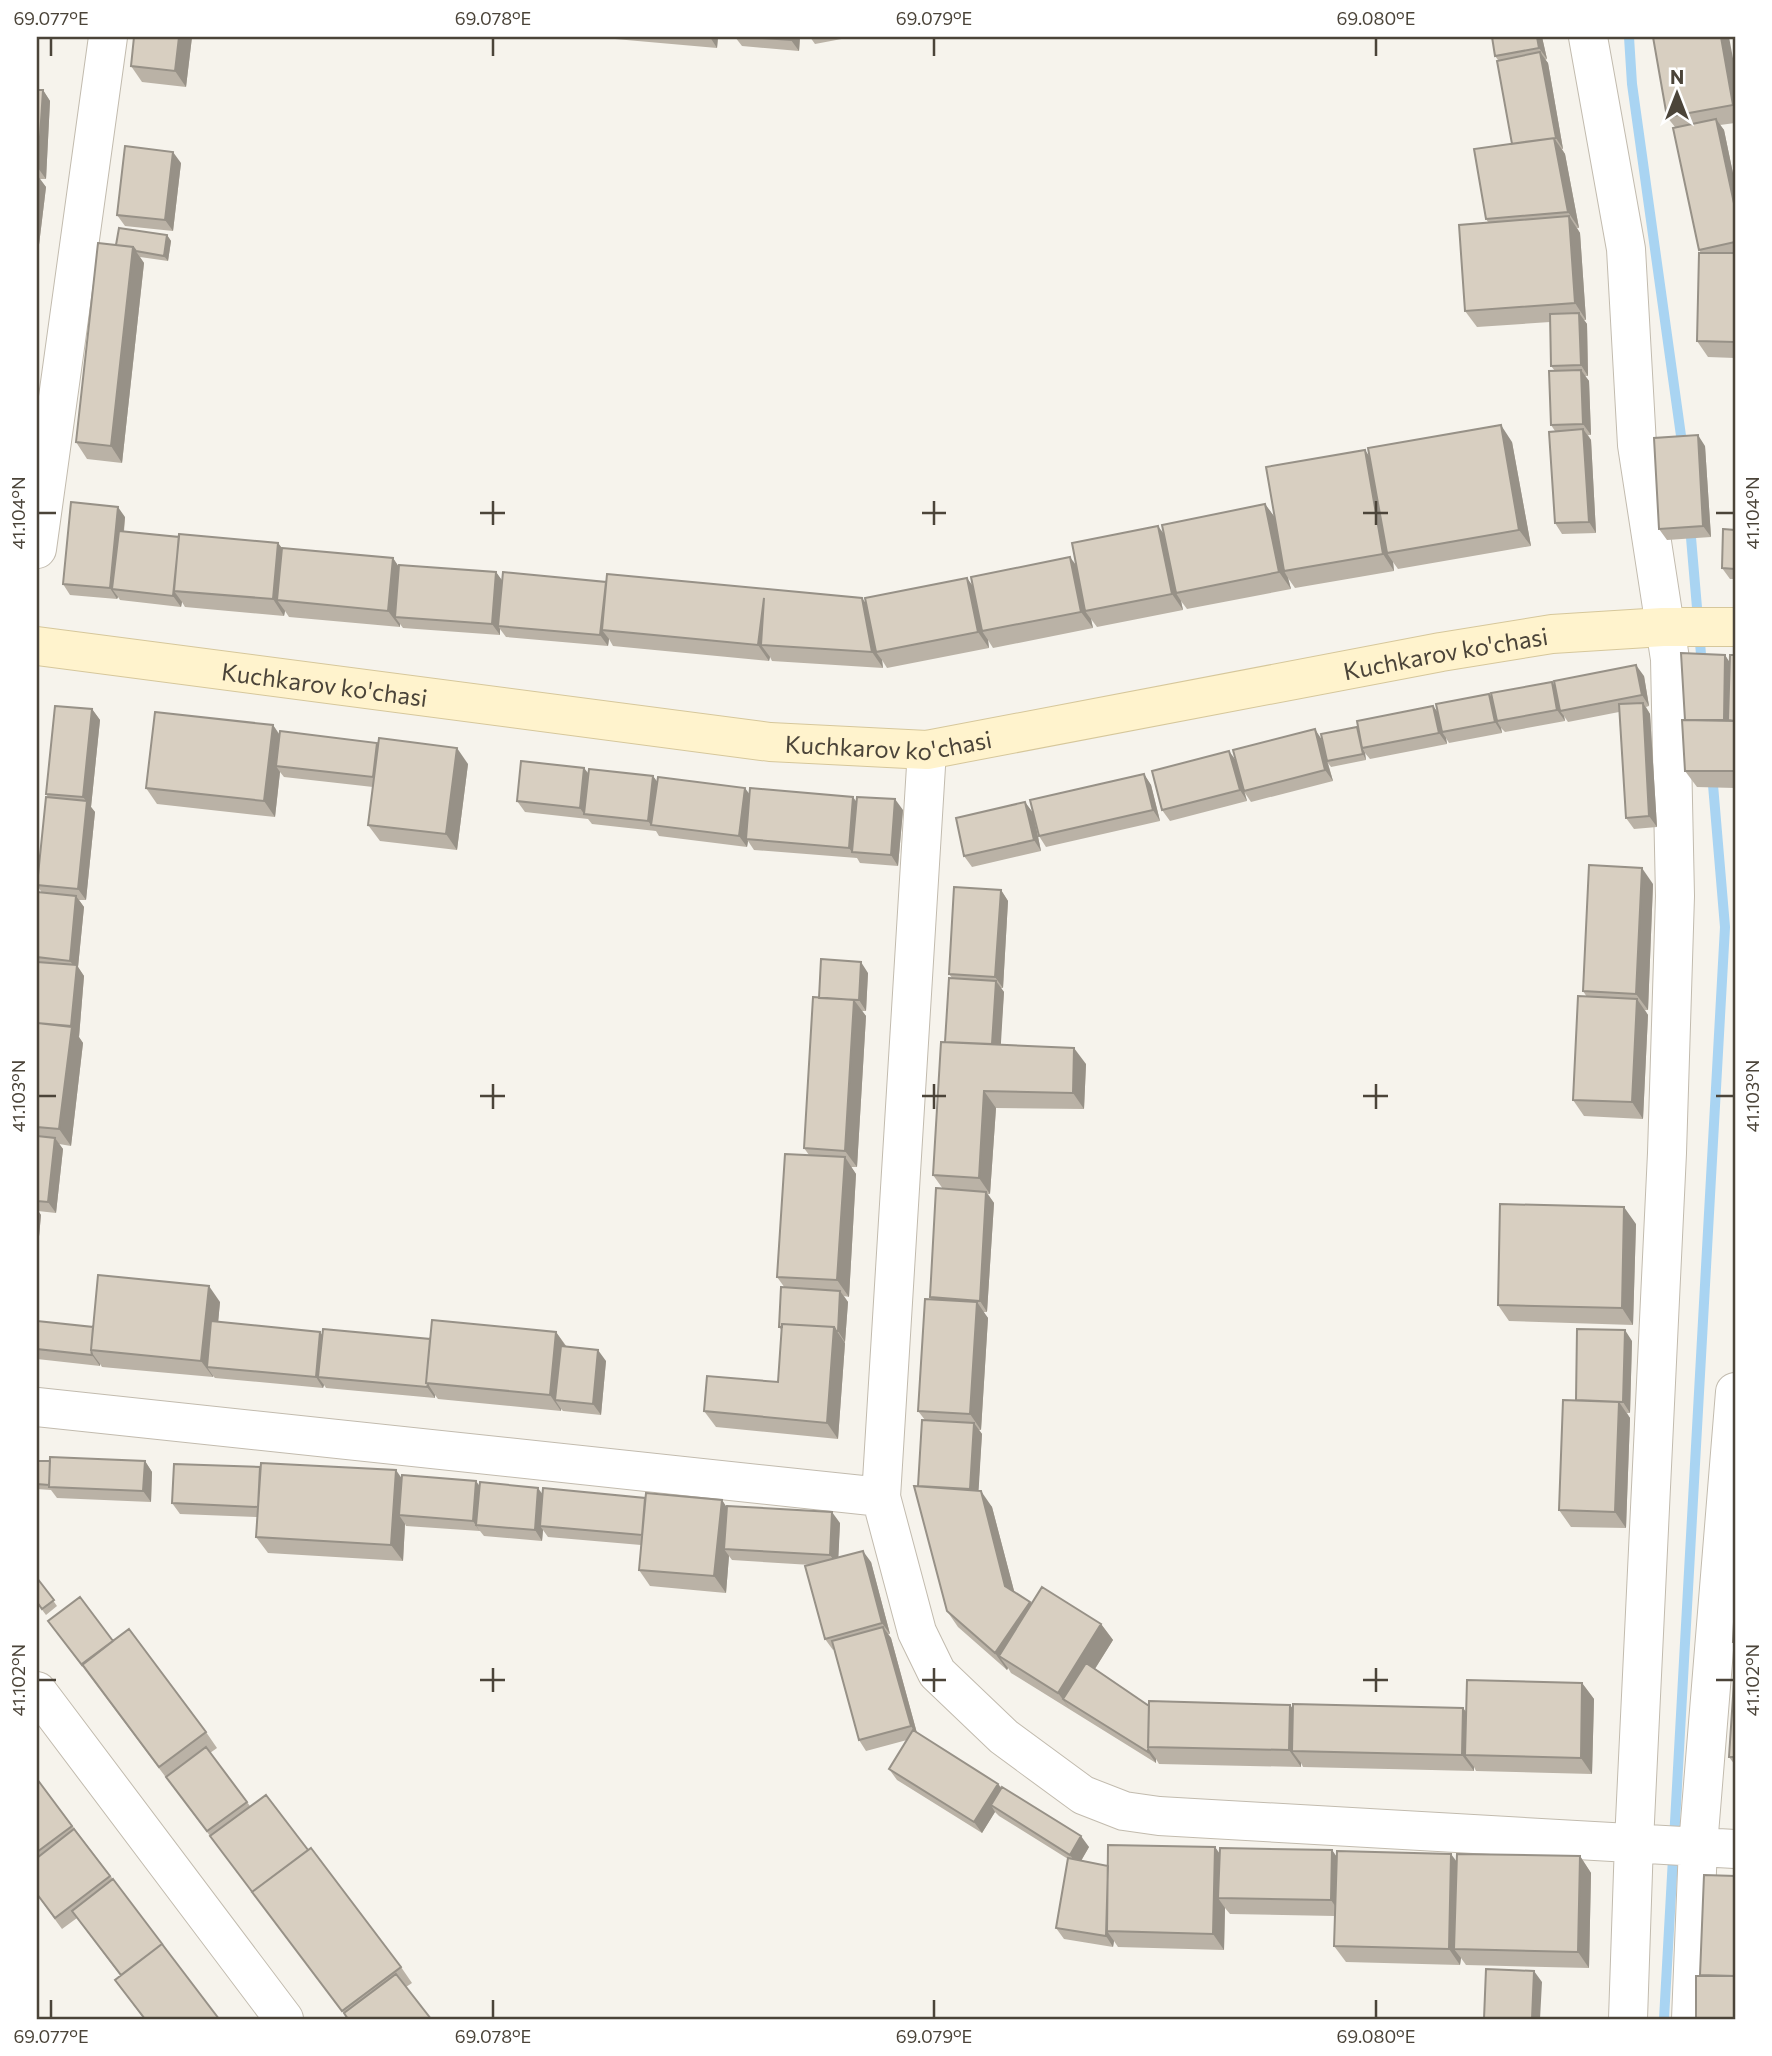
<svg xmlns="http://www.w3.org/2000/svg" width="1772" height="2056" viewBox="0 0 1772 2056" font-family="Commissioner,sans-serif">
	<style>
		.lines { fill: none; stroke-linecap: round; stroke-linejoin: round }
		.stream { stroke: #a9d4f2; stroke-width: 10 }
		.street-casing { stroke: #c2bbae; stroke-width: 40 }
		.secondary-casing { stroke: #d6c79b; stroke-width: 40 }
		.street { stroke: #fff; stroke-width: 38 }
		.secondary { stroke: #fff3cd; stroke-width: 38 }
		.wall { fill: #bab2a6 }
		.shaded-wall { fill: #979187 }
		.building { fill: #d8cfc1; stroke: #979187; stroke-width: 2 }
		.ticks { fill: none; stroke: #4b4439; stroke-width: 2.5 }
		.labels { text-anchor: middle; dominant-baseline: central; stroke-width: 5; stroke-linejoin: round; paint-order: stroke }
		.street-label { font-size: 24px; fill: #4b4439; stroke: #fff }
		.neatline { fill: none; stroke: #4b4439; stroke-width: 2.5 }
		.ticks-label { font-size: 18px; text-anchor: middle; fill: #4b4439 }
	</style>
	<rect width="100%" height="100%" fill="#f6f3ec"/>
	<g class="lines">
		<path class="stream" d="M1629,37L1632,84L1683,450
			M1690,526L1702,666
			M1664,2019L1725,927L1712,773"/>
		<g class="street-casing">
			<path id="street" d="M1588,37L1626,249L1637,445L1670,659L1675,896L1667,1153L1634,1842L1628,2019
				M37,549L108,37
				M927,750L881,1497L917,1632L937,1673L1004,1737L1083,1795L1124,1811L1159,1816L1735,1849
				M37,1407L881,1497
				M37,1691L284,2019
				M1691,2019L1698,1846L1735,1392"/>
		</g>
		<g class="secondary-casing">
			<g id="secondary">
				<path id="s1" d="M37,646L770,742L927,750L1441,652L1552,634L1663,627H1735"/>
			</g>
		</g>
		<use href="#street" class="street"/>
		<use href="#secondary" class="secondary"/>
	</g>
	<path class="wall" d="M134,37H192L186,87L142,82L131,66Z
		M575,37H610V39Z
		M613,37H718L717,48L615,39Z
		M735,37H800L799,51L742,46Z
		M810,37H852L815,44Z
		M1542,37L1547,59L1545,60L1548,63L1563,149H1562L1565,154L1579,228H1577L1580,233L1586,320H1584L1587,324L1588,376H1585L1589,381L1591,435H1588L1591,440L1596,533L1562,534L1555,523V431L1551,425L1555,371L1551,366L1550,322L1477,327L1465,311L1488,222L1486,219L1512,144L1498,60L1495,56Z
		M1735,69V123L1720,125L1724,130L1735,183V358L1708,357L1697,341L1701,253L1699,250L1675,127L1667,117Z
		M37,90H43L50,101L46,179H39L46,187L38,253L37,252Z
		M181,163L173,231L125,226L117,215Z
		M167,235L171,241L168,261L140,257L144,263L122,463L87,459L76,442L116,245Z
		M1512,442L1531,546L1398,569L1393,562L1394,571L1295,588L1288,578L1291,589L1187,609L1181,601L1183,610L1097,627L1091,619L1093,628L993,648L988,640L989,648L887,668L882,660L883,668L772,661L770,657L769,661L613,646L609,639L608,646L506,637L500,629V635L403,628L400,624V627L289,617L285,611L284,616L185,607L182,602L181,607L120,600L118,597L117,599L70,595L63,584L125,517L124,532L179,537L278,543L282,548L393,558L399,567L496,572L502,581L606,582L867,604L967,578L972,585L1076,565L1164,534L1265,504L1274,517L1370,457Z
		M1705,446L1711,537L1667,540L1659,529Z
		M1735,530V579H1730L1722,568Z
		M1725,655L1729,662L1735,655V788L1697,787L1685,771V720Z
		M1644,676L1649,706L1646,707L1650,714L1657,827L1634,829L1626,818L1619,712L1568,722L1564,716L1565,721L1505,732L1501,728L1502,733L1449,743L1446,738L1447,744L1370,759L1365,753L1366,760L1331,767L1328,763L1333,781L1251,802L1245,793L1247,801L1170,821L1162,810L1229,751L1235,760L1322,740L1357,727L1433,706L1437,711L1489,694L1492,698L1552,682L1555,687Z
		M92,709L100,720L91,807L95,812L86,900H79L84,907L78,967L84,976L79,1037L83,1043L71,1146L59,1144L63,1149L56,1213L38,1211L41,1215L37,1258V892L42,893L37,885L48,797L46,794Z
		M273,725L280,735L377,743L378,745L468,764L457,850L380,841L368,825L373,787L284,777L280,772L275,817L157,804L146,788Z
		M584,768L589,774L653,776L657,782L750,795L857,802L903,810L898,866L860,863L857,858L754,850L748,841L747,847L659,836L656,831L592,824L588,819L525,812L517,801Z
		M1144,774L1151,785L1160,821L1046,847L1039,836Z
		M1025,802L1033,813L1041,851L972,867L964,856Z
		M1653,884L1648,1010H1645L1648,1015L1643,1119L1584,1116L1573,1100L1587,997L1583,991Z
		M1001,890L1008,901L1003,988H1001L1004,992L1000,1045L1086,1064L1084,1109L996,1108L990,1194H988L994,1203L987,1312H983L988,1318L981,1430H979L982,1434L978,1491L992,1507L1014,1591L1032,1604L1101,1624L1113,1640L1095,1669L1149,1706L1290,1705L1293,1709L1463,1708L1466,1712L1582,1683L1594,1699L1592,1774L1476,1771L1474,1767V1771L1303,1767L1301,1763V1767L1159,1764L1156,1759V1763L1011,1673L1008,1668L1007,1670L958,1627L947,1611L918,1487L925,1420L918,1411L931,1299L930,1297L943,1189L933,1175L945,1042L952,978L949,974Z
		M868,973L866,1011H862L866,1016L857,1167H851L856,1174L849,1297L844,1296L848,1302L845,1342H844L845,1343L838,1439L716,1427L704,1411L778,1382L782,1331L779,1327L785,1288L777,1277L809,1155L804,1148L819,998Z
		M1636,1224L1633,1325L1509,1321L1498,1305Z
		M220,1302L218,1322L320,1332L322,1335L430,1339L556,1332L567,1347L606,1361L601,1415L563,1411L561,1409V1411L438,1399L435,1395V1398L326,1388L324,1385L323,1388L215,1378L213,1376V1377L102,1367L100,1364V1366L37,1359V1321L93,1327Z
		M1632,1341L1630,1413H1627L1630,1418L1626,1528L1571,1527L1559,1510L1576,1400Z
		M37,1461H145L152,1472L151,1502L57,1498L51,1490L37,1489Z
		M401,1478L543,1494L722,1500L727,1508L840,1523L838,1558L871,1562L890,1634H888L891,1638L917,1733L998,1784L1002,1788L1089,1847L1081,1861L1108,1866L1215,1847L1219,1853L1332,1850L1336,1856L1456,1861L1580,1856L1591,1873L1589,1968L1466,1965L1461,1958L1460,1965L1346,1962L1334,1946L1335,1916L1230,1914L1225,1908L1224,1950L1118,1947L1114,1941L1113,1947L1064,1939L1056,1928L1068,1859L999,1816L995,1812L982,1833L897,1780L889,1769L907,1740L866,1751L859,1740L834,1649L833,1650L825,1639L811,1565L732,1560L729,1556L726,1593L650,1586L639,1570L641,1545L548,1537L543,1530L542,1541L484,1536L480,1531L406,1526L405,1524L403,1561L268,1553L256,1537L257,1517L180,1514L172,1503Z
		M37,1578L57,1606L46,1615L37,1603Z
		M48,1621L113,1641L206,1732L217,1748L210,1753L250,1806L308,1850L401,1967L412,1983L406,1987L431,2019H348Z
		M1735,1666V1765L1729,1757Z
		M37,1779L219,2019H144L115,1980L120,1975L77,1918L62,1929L37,1895Z"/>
	<path class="shaded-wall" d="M179,37H192L186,87L175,71Z
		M710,37H718L717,48Z
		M792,37H800L799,51L791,40Z
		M1537,37H1542L1547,59L1539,48Z
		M1721,37H1729L1735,69V108L1733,105Z
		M1540,52L1548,63L1563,149L1556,138Z
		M43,90L50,101L46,179L38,168Z
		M1716,119L1724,130L1735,183V208Z
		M1554,138L1565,154L1579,228L1568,212Z
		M173,152L181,163L173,231L165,220Z
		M38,176L46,187L38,253L37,251V186Z
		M1569,216L1580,233L1586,320L1575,303Z
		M167,235L171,241L168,261L164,256Z
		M133,247L144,263L122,463L111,446Z
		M1579,313L1587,324L1588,376L1581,365Z
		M1581,370L1589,381L1591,435L1583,424Z
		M1501,425L1512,442L1531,546L1519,530Z
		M1583,429L1591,440L1596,533L1589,522Z
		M1698,435L1705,446L1711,537L1703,526Z
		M1365,450L1377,467L1387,553L1393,562L1394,571L1383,554Z
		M1265,504L1277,520L1284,571L1288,578L1291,589L1279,572Z
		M118,507L125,517L118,590L112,589L118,597L117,599L110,588Z
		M1158,526L1170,542L1176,593L1181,601L1183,610L1172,594Z
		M278,543L290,559L277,600L285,611L284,616L273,599Z
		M1070,557L1082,573L1085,611L1091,619L1093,628L1081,612Z
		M393,558L404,575L395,617L400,624V627L388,611Z
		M496,572L504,583L498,626L500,629V635L492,624Z
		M967,578L979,595L982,631L988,640L989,648L978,632Z
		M606,582L602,630L609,639L608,646L600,635Z
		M174,591L182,602L181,607L173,596Z
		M764,598L761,645L770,657L769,661L758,645Z
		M862,598L874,614L876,652L882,660L883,668L872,652Z
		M1725,655L1732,666V723L1724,721Z
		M1636,665L1644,676L1649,706L1642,695Z
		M1552,682L1559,693L1560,711L1564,716L1565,721L1557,710Z
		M1489,694L1497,705V721L1501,728L1502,733L1495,722Z
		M1643,703L1650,714L1657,827L1649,816Z
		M1433,706L1441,717L1442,732L1446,738L1447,744L1439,733Z
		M92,709L100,720L91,807L95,812L86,900L78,889L87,802L83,797Z
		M273,725L284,742L276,766L280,772L275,817L264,801Z
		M1357,727L1362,748L1365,753L1366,760L1363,754Z
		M1315,729L1322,740L1327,761L1333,781L1325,770Z
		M457,748L468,764L457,850L446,834Z
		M1229,751L1237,762L1244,791L1247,801L1240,790Z
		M584,768L592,779L584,814L580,808Z
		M1144,774L1151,785L1160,821L1153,810Z
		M653,776L661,787L651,825L656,832L648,821Z
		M745,788L753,799L746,839L748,841L747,847L739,836Z
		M853,797L861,808L852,852L857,859L849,848Z
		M895,799L903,810L898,866L891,855Z
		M1025,802L1033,813L1041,851L1034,840Z
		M1642,868L1653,884L1648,1010L1636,994Z
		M1001,890L1008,901L1003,988L995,977Z
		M76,896L84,907L78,967L84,976L79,1037L71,1026L76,969L70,961Z
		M861,962L868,973L866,1011L859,1000Z
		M996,981L1004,992L1000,1059L992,1048Z
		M1637,999L1648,1015L1643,1119L1632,1102Z
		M854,1000L866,1016L857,1167L845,1151Z
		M72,1027L83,1043L71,1146L59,1129Z
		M1074,1048L1086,1064L1084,1109L1073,1093Z
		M984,1091L996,1108L990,1194L979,1178Z
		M55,1138L63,1149L56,1213L48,1202Z
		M845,1157L856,1174L849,1297L837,1280Z
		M986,1192L994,1203L987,1312L980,1301Z
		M1624,1207L1636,1224L1633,1325L1622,1308Z
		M37,1209L41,1215L37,1258Z
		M37,1285L39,1288L37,1318Z
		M209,1286L220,1302L214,1367H207L213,1376V1377L201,1361Z
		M840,1291L848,1302L845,1342L838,1331Z
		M977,1302L988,1318L981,1430L970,1414Z
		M834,1327L845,1343L838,1439L827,1423Z
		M1625,1330L1632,1341L1630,1413L1623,1402Z
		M320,1332L328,1343L318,1377L324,1385L323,1388L316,1377Z
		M556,1332L567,1348L555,1400L561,1409V1411L550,1395Z
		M598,1350L606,1361L601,1415L593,1404Z
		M92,1353L100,1364V1366L92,1355Z
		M428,1384L435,1395V1398L427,1387Z
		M1619,1402L1630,1418L1626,1528L1615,1512Z
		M974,1423L982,1434L978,1500L970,1489Z
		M145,1461L152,1472L151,1502L143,1491Z
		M396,1470L407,1486L399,1515L405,1524L403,1561L391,1545Z
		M476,1481L484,1492L476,1525L480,1532L473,1521Z
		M538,1488L546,1499L540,1526L543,1530L542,1541L535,1530Z
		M981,1491L992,1507L1017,1602L1005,1586Z
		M722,1500L733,1517L724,1549L729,1556L726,1593L714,1576Z
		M832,1512L840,1523L838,1566L830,1555Z
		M863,1551L871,1562L890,1634L882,1623Z
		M1030,1602L1041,1618L999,1656L1008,1668L1007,1670L995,1653Z
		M1101,1624L1113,1640L1072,1705L1063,1699L1070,1709L1058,1693Z
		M883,1627L891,1638L918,1737L911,1726Z
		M1582,1683L1594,1699L1592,1774L1581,1758Z
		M1290,1705L1302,1721L1292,1751L1301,1763V1767L1289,1750Z
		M1463,1708L1475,1724L1465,1755L1474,1767V1771L1462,1755Z
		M1148,1748L1156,1759V1763L1148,1752Z
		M998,1784L1006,1795L991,1805L995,1812L982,1833L974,1822Z
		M1081,1836L1089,1847L1078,1866L1070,1855Z
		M1215,1847L1226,1863L1218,1898L1225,1908L1224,1950L1213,1934Z
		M1332,1850L1343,1866L1342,1916L1331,1900Z
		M1451,1854L1463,1870L1454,1949L1461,1958L1460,1965L1449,1949Z
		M1580,1856L1591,1873L1589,1968L1578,1952Z
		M1108,1866L1107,1931L1114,1941L1113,1947L1106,1936Z
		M1534,1971L1542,1982L1540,2019H1532Z"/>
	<path class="building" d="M134,37H179L175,71L131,66Z
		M749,37H792L791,40Z
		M1492,37H1537L1539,48L1495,56Z
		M1653,37H1721L1733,105L1667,117Z
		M1540,52L1556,138L1512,144L1497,61Z
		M37,90H43L38,168H37Z
		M1716,119L1735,208V242L1699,250L1673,128Z
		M1554,138L1568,212L1486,219L1474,149Z
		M125,146L173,152L165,220L117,215Z
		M1569,216L1575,303L1465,311L1459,225Z
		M119,228L167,235L164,256L136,251L133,247L116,245Z
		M98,243L133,247L111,446L76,442Z
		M1699,253H1735V342L1697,341Z
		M1579,313L1581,365L1551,366L1550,314Z
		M1581,370L1583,424L1551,425L1549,371Z
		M1501,425L1519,530L1387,553L1368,448Z
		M1583,429L1589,522L1555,523L1549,432Z
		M1698,435L1703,526L1659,529L1654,438Z
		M1365,450L1383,554L1284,571L1266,467Z
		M71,502L118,507L110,588L63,584Z
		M1265,504L1279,572L1176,593L1162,525Z
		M1158,526L1172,594L1085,611L1072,543Z
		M1723,529L1735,530V569L1722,568Z
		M119,531L179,537L173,596L112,589Z
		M179,534L278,543L273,599L174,591Z
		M282,548L393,558L388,611L277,600Z
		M1070,557L1081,612L982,631L971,577Z
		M399,565L496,572L492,624L395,617Z
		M503,572L606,582L600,635L498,626Z
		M607,574L862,598L872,652L761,645L764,598L758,645L602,630Z
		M967,578L978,632L876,652L865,598Z
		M1681,653L1725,655L1724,720H1685Z
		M1730,655H1735V721L1728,720Z
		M1636,665L1642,695L1560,711L1554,681Z
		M1552,682L1557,710L1497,721L1491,693Z
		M1489,694L1495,722L1442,732L1436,704Z
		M1643,703L1649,816L1626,818L1619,704Z
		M55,706L92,709L83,797L46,794Z
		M1433,706L1439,733L1362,748L1357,721Z
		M155,712L273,725L264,801L146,788Z
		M1682,720L1735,721V771H1685Z
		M1357,727L1363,754L1327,761L1321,734Z
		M1315,729L1325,770L1244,791L1233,750Z
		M280,731L377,743L373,777L276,766Z
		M379,738L457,748L446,834L368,825Z
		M1229,751L1240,790L1162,810L1152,771Z
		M521,761L584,768L580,808L517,801Z
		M589,769L653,776L648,821L584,814Z
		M1144,774L1153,810L1039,836L1030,800Z
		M658,777L745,788L739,836L651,825Z
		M750,788L853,797L849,848L746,839Z
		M46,797L87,801L78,889L37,885Z
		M857,797L895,799L891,855L852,852Z
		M1025,802L1034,840L964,856L956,818Z
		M1589,865L1642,868L1636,994L1583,991Z
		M954,887L1001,890L995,977L949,974Z
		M37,892L76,896L70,961L37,957Z
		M821,959L861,962L859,1000L819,998Z
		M37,962L77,965L71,1026L37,1023Z
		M949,978L996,981L992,1044L945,1042Z
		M1578,996L1637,999L1632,1102L1573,1100Z
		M813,997L854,1000L845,1151L804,1148Z
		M37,1023L72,1027L59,1129L37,1127Z
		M941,1042L1074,1048L1073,1093L984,1091L979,1178L933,1175Z
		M37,1136L55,1138L48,1202L37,1201Z
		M785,1154L845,1157L837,1280L777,1277Z
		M936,1188L986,1192L980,1301L930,1297Z
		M1500,1204L1624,1207L1622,1308L1498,1305Z
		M98,1275L209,1286L201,1361L91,1350Z
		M781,1287L840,1291L838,1331H836L834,1327L782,1324V1327H779Z
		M925,1299L977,1302L970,1414L918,1411Z
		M432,1320L556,1332L550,1395L426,1383Z
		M37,1321L93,1327L91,1350L92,1355L37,1349Z
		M211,1321L320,1332L316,1377L207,1367Z
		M782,1324L834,1327L827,1423L704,1411L707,1376L778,1382Z
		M323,1329L430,1339L426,1383L428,1384L427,1387L318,1377Z
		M1577,1329L1625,1330L1623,1402L1576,1400Z
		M561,1346L598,1350L593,1404L555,1400Z
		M1563,1400L1619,1402L1615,1512L1559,1510Z
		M922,1420L974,1423L970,1489L918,1486Z
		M50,1457L145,1461L143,1491L49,1487Z
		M37,1461H50L49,1485L37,1484Z
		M261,1463L396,1470L391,1545L256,1537Z
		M174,1464L260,1467L258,1507L172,1503Z
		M402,1475L476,1481L473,1521L399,1515Z
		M480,1482L538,1488L535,1530L476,1525Z
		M914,1486L981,1491L1005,1586L1030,1602L995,1653L947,1611Z
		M543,1488L645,1498L642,1535L540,1526Z
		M646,1493L722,1500L714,1576L639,1570Z
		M727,1506L832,1512L830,1555L724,1549Z
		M863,1551L882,1623L825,1639L805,1566Z
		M37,1578L54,1600L42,1609L37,1602Z
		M1042,1587L1101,1624L1058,1693L999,1656Z
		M80,1597L113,1641L82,1665L48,1621Z
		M1735,1602V1642H1733Z
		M883,1627L911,1726L859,1740L832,1641Z
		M129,1629L206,1732L159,1767L82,1664Z
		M1086,1663L1149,1706L1148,1752L1063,1699Z
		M1735,1666V1757H1729Z
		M1467,1680L1582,1683L1581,1758L1465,1755Z
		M1149,1701L1290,1705L1289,1750L1148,1747Z
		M1293,1704L1463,1708L1462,1755L1292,1751Z
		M913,1730L998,1784L974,1822L889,1769Z
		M206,1747L247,1802L207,1831L166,1777Z
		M37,1779L72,1826L37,1852Z
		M1002,1787L1081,1836L1070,1855L991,1805Z
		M266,1795L308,1850L252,1892L253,1893L210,1836Z
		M74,1829L110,1876L55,1918L37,1894V1858Z
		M1108,1845L1215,1847L1213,1934L1107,1931Z
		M311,1848L401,1967L342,2011L252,1892Z
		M1220,1848L1332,1850L1331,1900L1218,1898Z
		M1337,1851L1451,1854L1449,1949L1334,1946Z
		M1457,1854L1580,1856L1578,1952L1454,1949Z
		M1068,1858L1108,1866L1106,1936L1056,1928Z
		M1704,1875L1735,1876V1976L1700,1975Z
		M113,1879L163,1945L162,1944L121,1975L72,1911Z
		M162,1944L219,2019H145L115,1980Z
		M1486,1969L1534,1971L1532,2019H1484Z
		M396,1974L431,2019H348L344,2013Z
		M1696,1976H1735V2019H1696Z"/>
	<path class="ticks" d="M51,38V56M493,38V56M934,38V56M1376,38V56M493,501V525M934,501V525M1376,501V525M38,513H56M480,513H505M922,513H946M1363,513H1388M1716,513H1734M493,1084V1109M934,1084V1109M1376,1084V1109M38,1096H56M480,1096H505M922,1096H946M1363,1096H1388M1716,1096H1734M493,1668V1692M934,1668V1692M1376,1668V1692M38,1680H56M480,1680H505M922,1680H946M1363,1680H1388M1716,1680H1734M51,2000V2018M493,2000V2018M934,2000V2018M1376,2000V2018"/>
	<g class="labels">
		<g class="street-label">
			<text stroke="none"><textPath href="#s1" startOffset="1424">Kuchkarov ko'chasi</textPath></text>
			<text stroke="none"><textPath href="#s1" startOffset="290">Kuchkarov ko'chasi</textPath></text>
			<text stroke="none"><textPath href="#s1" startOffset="858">Kuchkarov ko'chasi</textPath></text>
		</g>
	</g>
	<rect width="1772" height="2056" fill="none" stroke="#ffffff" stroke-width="77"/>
	<g transform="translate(1677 94)" stroke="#ffffff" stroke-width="5" paint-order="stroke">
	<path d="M0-5L12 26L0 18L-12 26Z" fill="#4b4439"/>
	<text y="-10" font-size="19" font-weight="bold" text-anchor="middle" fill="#4b4439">N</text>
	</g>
	<rect x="38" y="38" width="1696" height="1980" class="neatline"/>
	<g class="ticks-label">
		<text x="51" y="25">69.077°E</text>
		<text x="493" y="25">69.078°E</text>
		<text x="934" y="25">69.079°E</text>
		<text x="1376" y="25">69.080°E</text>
		<text transform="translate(19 513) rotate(-90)" y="6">41.104°N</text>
		<text transform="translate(1753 513) rotate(-90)" y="6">41.104°N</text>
		<text transform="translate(19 1096) rotate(-90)" y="6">41.103°N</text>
		<text transform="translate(1753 1096) rotate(-90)" y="6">41.103°N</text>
		<text transform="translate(19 1680) rotate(-90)" y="6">41.102°N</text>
		<text transform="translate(1753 1680) rotate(-90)" y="6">41.102°N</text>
		<text x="51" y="2043">69.077°E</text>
		<text x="493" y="2043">69.078°E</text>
		<text x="934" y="2043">69.079°E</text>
		<text x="1376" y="2043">69.080°E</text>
	</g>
</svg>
